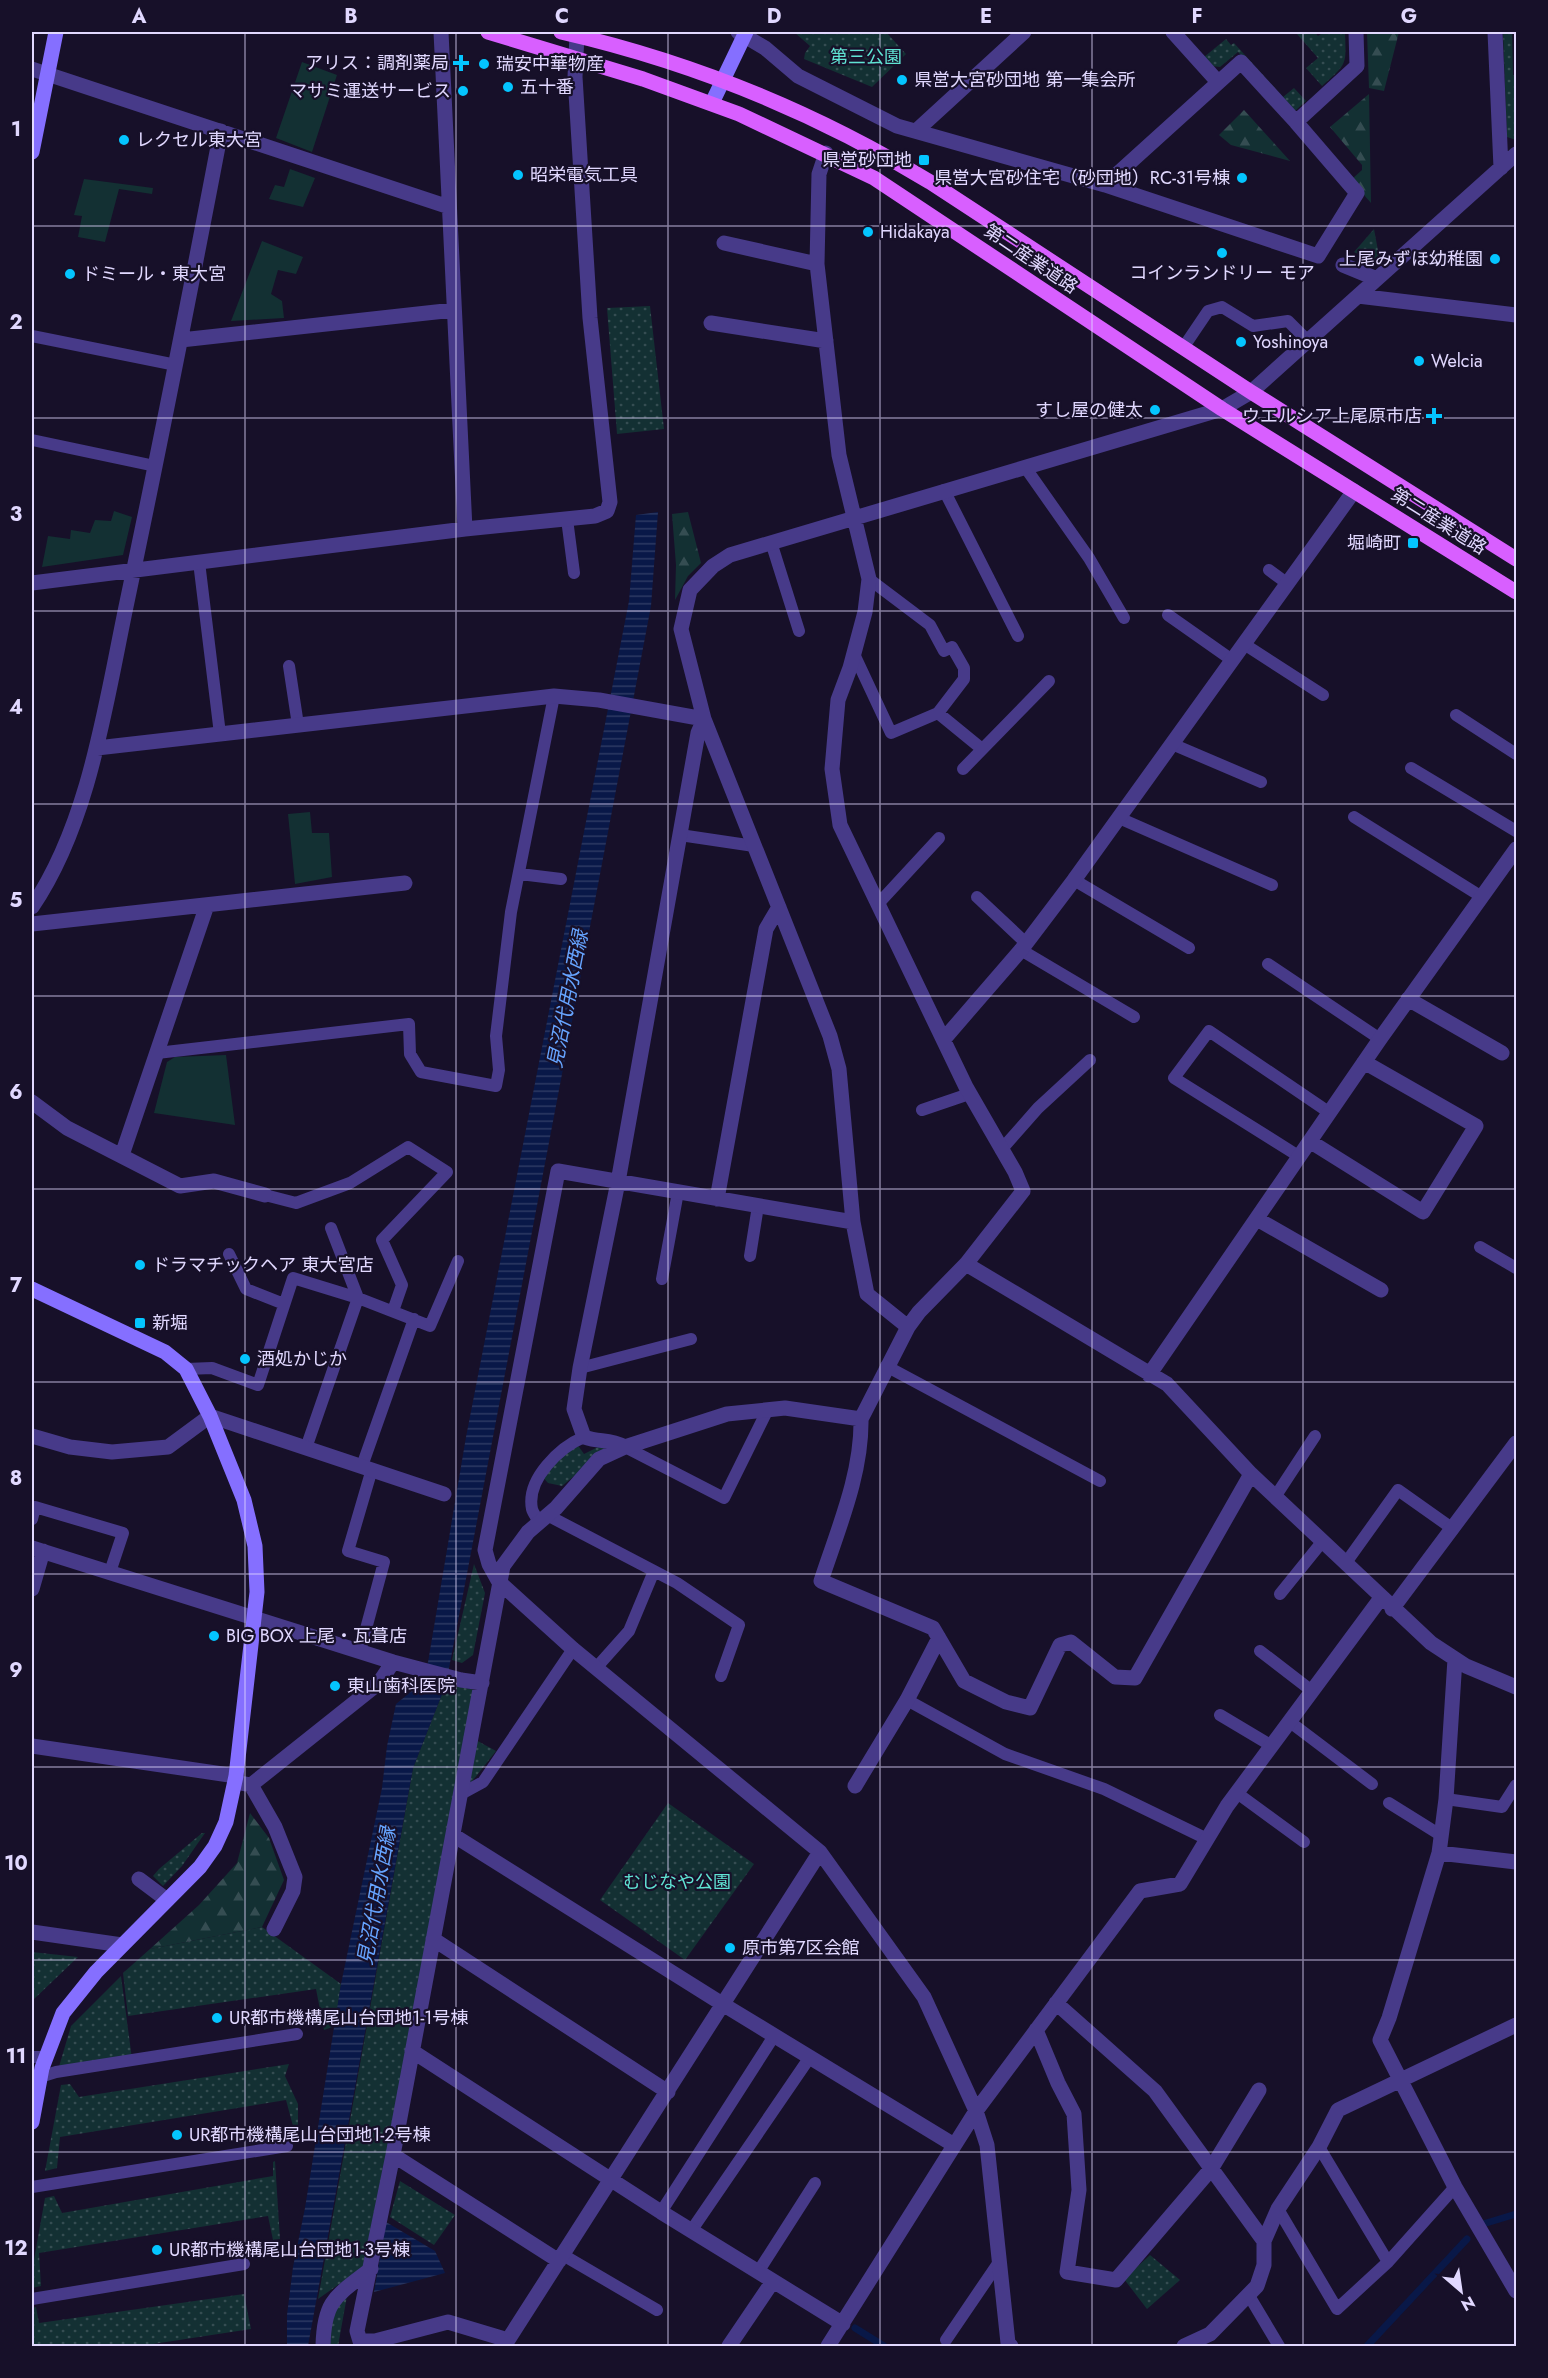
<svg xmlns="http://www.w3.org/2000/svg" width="1548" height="2378" viewBox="0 0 1548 2378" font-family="Jost,'Noto Sans JP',sans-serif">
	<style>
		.grass { fill: url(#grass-dots) }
		.forest { fill: url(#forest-firs) }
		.garden { fill: #133033 }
		.water { fill: url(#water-rules) }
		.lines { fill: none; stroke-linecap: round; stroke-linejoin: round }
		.stream { stroke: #091848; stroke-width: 7 }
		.lane { stroke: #473a89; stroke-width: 12 }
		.street { stroke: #473a89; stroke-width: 15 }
		.secondary { stroke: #856fff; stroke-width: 15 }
		.primary { stroke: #d85fff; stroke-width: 15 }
		.grid { fill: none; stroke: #e1d8ff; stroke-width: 1.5; stroke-opacity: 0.55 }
		.poi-dot { fill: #04c5ff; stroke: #171029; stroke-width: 2 }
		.labels { text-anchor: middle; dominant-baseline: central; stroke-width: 4.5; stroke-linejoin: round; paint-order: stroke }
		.park-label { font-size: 18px; fill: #60e3d3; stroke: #171029 }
		.poi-label { font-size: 18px; fill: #e1d8ff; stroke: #171029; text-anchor: start }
		.street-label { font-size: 18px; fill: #e1d8ff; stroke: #171029 }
		.water-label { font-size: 20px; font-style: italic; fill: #66a4ff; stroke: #171029 }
		.neatline { fill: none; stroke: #e1d8ff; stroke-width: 2 }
		.grid-label { font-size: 20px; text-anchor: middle; font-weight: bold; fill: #e1d8ff }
	</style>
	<defs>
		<pattern id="grass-dots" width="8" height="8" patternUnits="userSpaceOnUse" patternTransform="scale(1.5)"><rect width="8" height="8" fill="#133033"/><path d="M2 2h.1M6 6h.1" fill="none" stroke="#354d52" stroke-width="1.8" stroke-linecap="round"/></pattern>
		<pattern id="forest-firs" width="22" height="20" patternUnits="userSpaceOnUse" patternTransform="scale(1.5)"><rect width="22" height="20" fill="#133033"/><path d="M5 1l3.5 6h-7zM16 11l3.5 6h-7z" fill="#354d52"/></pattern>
		<pattern id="water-rules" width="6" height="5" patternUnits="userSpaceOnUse" patternTransform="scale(1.5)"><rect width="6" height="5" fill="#091848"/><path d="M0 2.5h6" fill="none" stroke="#2d3963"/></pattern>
	</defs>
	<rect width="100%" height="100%" fill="#171029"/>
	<path class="grass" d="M794,32H886L906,54L872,87L804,59L805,53L810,46Z
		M1300,32H1314L1318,36L1324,32H1345C1346,65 1348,63 1322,86L1306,68L1318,58L1297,34Z
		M1503,32H1512L1513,75L1516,76V140L1507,137Z
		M1226,39L1231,45L1234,43L1283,97L1294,88L1306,101L1296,110H1290L1238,52L1220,67L1212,66L1204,57Z
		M1374,229L1379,256L1373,262L1354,252Z
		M650,306L664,429L617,434L607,308Z
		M577,1444L584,1454L602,1445L606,1450L562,1486L548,1483L541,1475Z
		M474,1564L485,1593L473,1655L462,1663L452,1660Z
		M446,1684L480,1691L372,2261L318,2299L413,1768Z
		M474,1739L496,1751L470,1784L465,1781Z
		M668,1803L754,1864L685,1960L600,1900Z
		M202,1833H205L182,1866L163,1886L153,1876L159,1869Z
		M262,1927L341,1984L335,2026L324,2030L316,1989L128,2016L123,1973L150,1949Z
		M32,1952L78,1957L32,2001Z
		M121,1976L132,2059L58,2070L71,2026Z
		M289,2064L285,2076L298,2104V2127L293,2126L286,2100L60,2137L57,2168L45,2171L61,2085L70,2084L79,2097Z
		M275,2161L280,2239L273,2240L268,2216L39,2253L41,2286L32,2288V2271L45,2198L54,2196L62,2213L273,2176V2162Z
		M400,2181L455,2215L434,2245L390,2217Z
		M1150,2255L1180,2280L1147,2309L1124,2279Z
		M244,2294L251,2329L140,2346H32V2308L36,2307L39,2323Z
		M347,2296L338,2346H330L329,2330L337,2298Z"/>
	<path class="forest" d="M1367,32H1399L1384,91L1369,88Z
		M1369,94L1371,203L1351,180L1362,170V165L1330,127Z
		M1244,110L1290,161L1231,145L1219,135Z
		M688,512L701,563L688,576L675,600L676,565L672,514Z
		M250,1813L269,1838L284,1880L262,1927L150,1949L199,1905L237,1863Z"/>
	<path class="garden" d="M302,62L337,75L312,152L276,138Z
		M290,169L315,178L303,207L269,199L275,185L284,187Z
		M84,179L153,188L152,194L119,189L105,242L78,237L82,216L74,215Z
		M262,241L303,257L296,274L278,270L271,294L282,301L284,318L231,321Z
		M114,511L132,517L123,555L42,567L48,536L70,539L71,530L90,533L95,520L111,521Z
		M310,812L312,833H329L332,877L295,884L288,814Z
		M226,1055L235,1125L154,1113L167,1062L175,1057Z"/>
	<path class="water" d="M658,512L651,606L446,1684L413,1768L308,2346H287V2315L293,2267L305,2208L341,1984L382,1788L387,1746L396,1704L425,1680L466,1437L629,601L636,515Z
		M386,2222L435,2251L445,2273L374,2292Z"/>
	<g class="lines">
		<path class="stream" d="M1483,2224L1516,2214
			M855,2328L884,2346
			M1367,2346L1467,2239"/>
		<path class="lane" d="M32,336L176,365
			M1183,348L1208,311L1222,307L1253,326L1288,321L1308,341
			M32,440L155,466
			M1025,467L1089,558L1124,618
			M944,490L1018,636
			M567,519L574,573
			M771,542L799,631
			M199,562L220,734
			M1269,570L1288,584
			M869,579L930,625L944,651L952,647L964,668V679L938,713
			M1168,615L1232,660
			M1244,644L1323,695
			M854,654L891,733L938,713L982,749
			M289,666L298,725
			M1456,715L1516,754
			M1172,744L1261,782
			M1411,768L1516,831
			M963,769L1049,681
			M1354,817L1482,897
			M1119,818L1272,885
			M680,835L754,846
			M520,874L561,879
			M1074,880L1189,948
			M977,897L1026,943
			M878,904L939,838
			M1021,950L1134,1017
			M1268,964L1380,1039
			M157,1053L409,1024L410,1054L421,1072L496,1086L499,1070L496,1036L511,912L554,696
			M922,1110L969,1094
			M1001,1150L1038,1108L1090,1060
			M1300,1157L1174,1078L1209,1031L1330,1113
			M265,1195L296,1203L350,1183L408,1147L447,1172L382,1240L402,1285L393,1311
			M1480,1247L1516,1268
			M229,1254L246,1289L284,1304
			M750,1256L758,1206
			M662,1279L678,1192
			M886,1366L1100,1481
			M580,1368L691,1339
			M186,1369L212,1368L258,1385L293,1278L358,1298L430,1326L458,1261
			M625,1447L724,1498L768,1409
			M306,1448L358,1298L331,1228
			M362,1466L414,1319
			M1275,1497L1315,1436
			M547,1515L677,1583L739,1625L721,1676
			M32,1519L35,1507L123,1533L110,1572
			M539,1522C537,1518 533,1513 532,1509C526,1479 560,1447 584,1437
			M1345,1564L1398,1490L1453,1529
			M1280,1594L1322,1542
			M360,1651L384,1562L348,1551L372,1469
			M1260,1651L1312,1691
			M596,1668L629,1631L654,1571
			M907,1700L1005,1754L1104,1789L1207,1839
			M1220,1715L1272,1746
			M1290,1722L1372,1784
			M1237,1793L1304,1842
			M461,1794L483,1782L573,1649
			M1446,1799L1502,1807L1516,1785
			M1389,1803L1442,1836
			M32,2057H45
			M40,2077L56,2072L297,2034
			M1319,2147L1388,2262
			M32,2187L287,2146
			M1278,2209L1337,2309L1388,2262L1455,2187
			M661,2212L774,2036
			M691,2231L810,2057
			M563,2255L657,2310
			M758,2272L815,2183
			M1248,2294L1279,2346
			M32,2299L244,2264
			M946,2340L999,2262"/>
		<path class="street" d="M441,32L465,529
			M738,32L765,48L798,76L897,126L1105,185L1318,256L1357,193L1296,122L1357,66L1356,32
			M1173,32L1218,82
			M1495,32L1501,168
			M32,69L449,207
			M916,131L1024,32
			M1105,185L1241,62L1296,122
			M724,243L817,264
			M1343,265L1377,279
			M1358,296L1516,315
			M711,323L826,341
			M181,340L454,310
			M32,583L465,529L595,516L607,511L610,502L590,318L575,77L577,35
			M97,748L554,696L599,700L704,719
			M32,907C90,822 106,701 127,602C160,445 191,288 221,131
			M32,924L405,883
			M1408,999L1502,1053
			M944,1039L1021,950L1074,880L1354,491
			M32,1102L67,1128L180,1186L214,1181L265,1195
			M1311,1142L1423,1212L1476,1126L1364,1062
			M122,1155L207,905
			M717,1199L766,929L779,907
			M1257,1219L1381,1290
			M853,1222L558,1171L485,1550L489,1564L499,1582L573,1649L820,1852L924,1997L976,2111L987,2145L1008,2343L1011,2346
			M966,1264L1167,1384L1251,1474L1431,1643L1466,1666L1516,1687
			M908,1327L867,1294L853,1222L839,1069L830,1036L704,719L681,629L690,590L713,566L730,555L1222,409L1251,392L1516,154
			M1149,1375L1380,1039L1516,849
			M861,1419C862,1474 838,1529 821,1581L933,1628L964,1681L1006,1702L1030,1708L1060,1645L1071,1642L1115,1677L1135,1678L1251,1474
			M32,1436L70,1447L112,1452L168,1447L210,1416L444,1494
			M625,1447C608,1438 601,1443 584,1437L574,1409L580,1368L618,1182L698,733L704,719
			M32,1548L393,1662L461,1680L482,1683
			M32,1589L43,1551
			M1392,1609L1516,1443
			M1455,1659L1446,1799L1439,1853L1389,2018L1380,2040L1455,2187L1516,2291
			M32,1746L236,1776
			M235,1782L251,1785L379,1683L393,1662
			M251,1785L275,1827L295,1877L293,1891L274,1929
			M855,1786L907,1700L939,1638
			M453,1835L724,2005L954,2145
			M820,1852L508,2340L448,2322L375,2341H360L357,2331L393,2155L503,1566L528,1532L556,1508L599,1459L625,1447L727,1414L785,1408L861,1419L908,1327L919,1312L966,1264L1023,1191L1015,1172L966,1087L840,825L832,769L838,700L850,668L865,612L869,579L839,455L817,264L819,174L826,153
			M1439,1853L1516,1862
			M139,1879L167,1900
			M32,1932L122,1945
			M433,1939L668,2092
			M1056,2003L1155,2091L1264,2241
			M1036,2030L1058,2083L1074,2114L1079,2190L1067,2272L1116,2280L1211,2169L1259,2090
			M412,2051L661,2212L843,2324
			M393,2155L559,2261
			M323,2346C324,2300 336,2296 371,2269
			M729,2346L773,2281
			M828,2346L976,2111L1140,1891L1180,1884L1227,1806L1381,1598
			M1184,2346L1210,2334L1257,2286L1264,2265V2241L1278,2209L1319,2147L1338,2110L1516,2025"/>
		<path class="secondary" d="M712,103L746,32
			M32,152L56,32
			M32,1289L165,1352L186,1369L210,1416L244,1500L255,1546L257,1592L236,1776L226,1822L215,1846L200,1867L96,1972L63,2013L42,2068L32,2122"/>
		<path class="primary" d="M488,32L643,79L739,114L874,178L1222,409L1516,592
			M561,32C692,62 815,112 930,182L1251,392L1516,559"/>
	</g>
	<path class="grid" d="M245,32V2346M456,32V2346M668,32V2346M880,32V2346M1092,32V2346M1303,32V2346M32,226H1516M32,418H1516M32,611H1516M32,804H1516M32,996H1516M32,1189H1516M32,1382H1516M32,1574H1516M32,1767H1516M32,1960H1516M32,2152H1516"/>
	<g class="poi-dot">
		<path d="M458 54h6v6h6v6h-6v6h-6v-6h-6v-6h6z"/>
		<circle cx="484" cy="64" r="6"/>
		<circle cx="902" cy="80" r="6"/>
		<circle cx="508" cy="87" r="6"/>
		<circle cx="463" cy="91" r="6"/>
		<circle cx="124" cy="140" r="6"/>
		<rect x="918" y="154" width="12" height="12" rx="3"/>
		<circle cx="518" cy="175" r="6"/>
		<circle cx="1242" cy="178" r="6"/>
		<circle cx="868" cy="232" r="6"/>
		<circle cx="1222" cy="253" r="6"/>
		<circle cx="1495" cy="259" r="6"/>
		<circle cx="70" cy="274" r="6"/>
		<circle cx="1241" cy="342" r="6"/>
		<circle cx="1419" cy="361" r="6"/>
		<circle cx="1155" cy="410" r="6"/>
		<path d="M1431 407h6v6h6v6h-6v6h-6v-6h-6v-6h6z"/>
		<rect x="1407" y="537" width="12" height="12" rx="3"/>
		<circle cx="140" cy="1265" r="6"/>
		<rect x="134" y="1317" width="12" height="12" rx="3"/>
		<circle cx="245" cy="1359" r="6"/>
		<circle cx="214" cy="1636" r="6"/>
		<circle cx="335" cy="1686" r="6"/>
		<circle cx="730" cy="1948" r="6"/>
		<circle cx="217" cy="2018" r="6"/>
		<circle cx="177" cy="2135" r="6"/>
		<circle cx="157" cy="2250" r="6"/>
	</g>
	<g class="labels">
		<g class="park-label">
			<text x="866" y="57">第三公園</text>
			<text x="677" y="1882">むじなや公園</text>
		</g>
		<g class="poi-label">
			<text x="449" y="63" text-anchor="end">アリス：調剤薬局</text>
			<text x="496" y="64">瑞安中華物産</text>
			<text x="914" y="80">県営大宮砂団地 第一集会所</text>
			<text x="520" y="87">五十番</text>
			<text x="451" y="91" text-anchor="end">マサミ運送サービス</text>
			<text x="136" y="140">レクセル東大宮</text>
			<text x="912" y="160" text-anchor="end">県営砂団地</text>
			<text x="530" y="175">昭栄電気工具</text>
			<text x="1230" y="178" text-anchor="end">県営大宮砂住宅（砂団地）RC-31号棟</text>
			<text x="880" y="232">Hidakaya</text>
			<text x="1483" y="259" text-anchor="end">上尾みずほ幼稚園</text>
			<text x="1222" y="273" text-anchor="middle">コインランドリー モア</text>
			<text x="82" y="274">ドミール・東大宮</text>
			<text x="1253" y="342">Yoshinoya</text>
			<text x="1431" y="361">Welcia</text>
			<text x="1143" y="410" text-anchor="end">すし屋の健太</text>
			<text x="1422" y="416" text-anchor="end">ウエルシア上尾原市店</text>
			<text x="1401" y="543" text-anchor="end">堀崎町</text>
			<text x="152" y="1265">ドラマチックヘア 東大宮店</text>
			<text x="152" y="1323">新堀</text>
			<text x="257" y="1359">酒処かじか</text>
			<text x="226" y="1636">BIG BOX 上尾・瓦葺店</text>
			<text x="347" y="1686">東山歯科医院</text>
			<text x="742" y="1948">原市第7区会館</text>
			<text x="229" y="2018">UR都市機構尾山台団地1-1号棟</text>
			<text x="189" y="2135">UR都市機構尾山台団地1-2号棟</text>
			<text x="169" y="2250">UR都市機構尾山台団地1-3号棟</text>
		</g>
		<g class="street-label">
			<text transform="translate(1031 259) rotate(34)">第二産業道路</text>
			<text transform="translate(1439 521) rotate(32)">第二産業道路</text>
		</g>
		<g class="water-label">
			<text transform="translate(568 999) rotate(-79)">見沼代用水西緑</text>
			<text transform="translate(377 1896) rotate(-80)">見沼代用水西縁</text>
		</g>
	</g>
	<rect width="1548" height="2378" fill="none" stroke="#171029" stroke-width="66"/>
	<g transform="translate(1461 2291) rotate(151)" stroke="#171029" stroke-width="4.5" paint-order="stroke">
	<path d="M0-4.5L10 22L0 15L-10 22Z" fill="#e1d8ff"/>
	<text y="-9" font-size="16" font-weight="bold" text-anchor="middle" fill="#e1d8ff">N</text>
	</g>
	<rect x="33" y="33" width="1482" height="2312" class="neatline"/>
	<g class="grid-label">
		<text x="139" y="23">A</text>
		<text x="351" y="23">B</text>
		<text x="562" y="23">C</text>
		<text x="774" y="23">D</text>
		<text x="986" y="23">E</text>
		<text x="1197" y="23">F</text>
		<text x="1409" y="23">G</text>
		<text x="16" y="136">1</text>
		<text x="16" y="329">2</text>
		<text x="16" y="521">3</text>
		<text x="16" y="714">4</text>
		<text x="16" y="907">5</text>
		<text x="16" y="1099">6</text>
		<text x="16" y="1292">7</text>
		<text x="16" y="1485">8</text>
		<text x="16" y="1677">9</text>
		<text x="16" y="1870">10</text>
		<text x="16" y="2063">11</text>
		<text x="16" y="2255">12</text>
	</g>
</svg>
